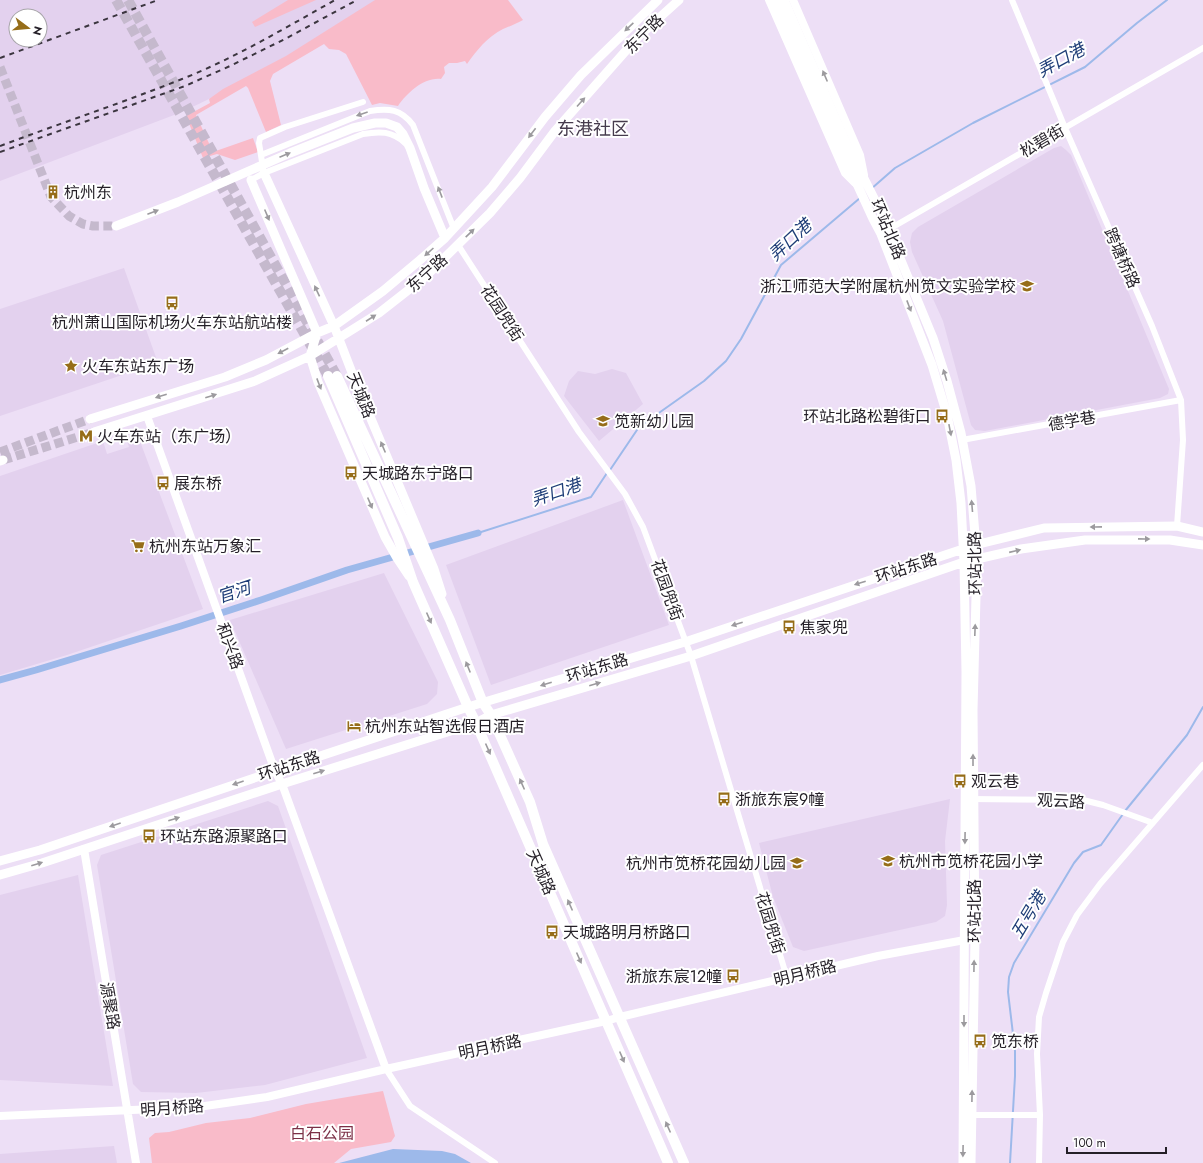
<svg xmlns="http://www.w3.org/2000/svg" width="1203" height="1163" viewBox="0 0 1203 1163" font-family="Jost,'Noto Sans SC',sans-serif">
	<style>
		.built { fill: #e3d1ee; fill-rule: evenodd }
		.green { fill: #f9bbc9 }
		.water { fill: #9db9ea }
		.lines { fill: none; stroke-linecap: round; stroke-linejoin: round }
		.stream { stroke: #9db9ea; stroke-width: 2 }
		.canal { stroke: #9db9ea; stroke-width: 7 }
		.secondary-tunnel { stroke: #c5b9cd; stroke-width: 9; stroke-dasharray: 9 4.5; stroke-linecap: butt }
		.primary-tunnel { stroke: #c5b9cd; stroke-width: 10; stroke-dasharray: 10 5; stroke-linecap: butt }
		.minor { stroke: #fff; stroke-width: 6 }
		.tertiary { stroke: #fff; stroke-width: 8 }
		.secondary { stroke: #fff; stroke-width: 9 }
		.primary { stroke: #fff; stroke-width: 10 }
		.rail { stroke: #3b353f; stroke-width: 2; stroke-dasharray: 5 5; stroke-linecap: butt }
		.oneway { fill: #9c9a9e }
		.labels { text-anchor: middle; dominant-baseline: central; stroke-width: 4; stroke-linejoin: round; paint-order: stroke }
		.street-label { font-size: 16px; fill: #241f27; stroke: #fff }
		.poi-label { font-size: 16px; fill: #241f27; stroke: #fff; text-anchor: start }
		.park-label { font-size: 16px; fill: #7c3047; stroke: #fff }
		.water-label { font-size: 17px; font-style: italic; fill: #1e3d77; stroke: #fff }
		.quarter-label { font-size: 18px; fill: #463b4d; stroke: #fff }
	</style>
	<rect width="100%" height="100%" fill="#eddff6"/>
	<path class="built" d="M0,0H396L209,99L182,112L0,181ZM16,16H40V40H16Z
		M1061,146L1066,150L1071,155L1169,389L1168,394L1160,398L985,431L975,430L971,425L943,321L912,252L910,242L912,233L918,227L1054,148Z
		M124,268L158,363L0,416V309Z
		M612,369L626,373L643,404L599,441L564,396L569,381L578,371L595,374Z
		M128,434H133L139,440L141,444L203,609L67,655L0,675V476L103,441L107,454L129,447L125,435Z
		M623,500L669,625L491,685L446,565Z
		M384,573L438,682L437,694L427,704L286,749L230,620Z
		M950,799L945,841L947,905L945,916L936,922L804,951L793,947L773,897L759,843Z
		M268,801L278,806L367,1058L265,1085L196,1093L141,1092L133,1084L97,865L101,855Z
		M78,875L113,1086L0,1080V895Z
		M114,1146L117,1163H0V1154Z"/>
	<path class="green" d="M288,0H316L255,27L252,22Z
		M375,0H508L523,20C516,24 510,26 503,29C487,37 477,50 467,64L465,61L457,63H449L444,67L445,73L441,79C424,77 407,93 398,106L380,103L372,105L346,54L339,50L329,49L324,44L273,74L270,81L281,125L266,132L248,88L246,86L196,115L213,152L253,138L258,152L235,160L217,154L203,158L186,116L210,103L209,99L223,89L286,56Z
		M383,1091L395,1136L391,1142L351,1149L334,1163H152L149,1138L155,1133L169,1132L206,1123L250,1118L306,1104Z"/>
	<path class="water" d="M393,1149L442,1151L455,1154L471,1163H339Z"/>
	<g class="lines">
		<path class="stream" d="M871,189L895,168L973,123L1085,67L1137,23L1167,0
			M610,470L639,427L704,381L726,361L741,339L781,265L860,198
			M478,533L591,497L607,473
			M1125,811L1187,735L1203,707
			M1010,1163L1015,1076V1051L1008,992L1009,977L1014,963L1074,863L1083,852L1101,845L1123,814"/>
		<path class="canal" d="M0,680L36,670L181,626L261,600L347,570L478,533"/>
		<path class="secondary-tunnel" d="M0,67L51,197L69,216L83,224L93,226H116
			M0,452L90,419
			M3,460L94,432"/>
		<path class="primary-tunnel" d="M116,0L328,376
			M128,0L337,376"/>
		<path class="minor" d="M1012,0L1065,128L1152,326L1181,400L1183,440L1177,526
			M261,155L370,111C389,108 401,109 413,125L454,229
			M263,168L259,143L260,138L285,127L363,102
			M251,180L264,173L363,134C380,131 392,131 405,143
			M886,231L1203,48
			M458,245L579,432L625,494L643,527L691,656L787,978
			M962,440L1181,400
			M971,799L1083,800L1103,805L1153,823
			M386,1069L410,1106L495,1163
			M970,1115H1040
			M1039,1163L1040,1115L1037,1054L1039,1017L1046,993L1063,942L1077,915L1100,884L1203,765"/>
		<path class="tertiary" d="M769,0L845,173L855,183
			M793,0L860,155L864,175
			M147,416L275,771L282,784L386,1069
			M84,849L136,1163
			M0,1116L198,1107L267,1097L386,1069L606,1021L620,1017L878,956L970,939"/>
		<path class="secondary" d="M777,0L840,147L873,219L881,234L932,365L947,415L956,460L961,503L964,562L966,672L963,1163
			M784,0L847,145L881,212L933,338L947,381L961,433L971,486L977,559L973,710L975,938L971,1163
			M264,173L334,326L356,383L434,569L442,594
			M251,180L317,333L310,356L318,382L385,537L397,558L409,576
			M116,226L178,202L290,153L353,128L375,123H386L397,127L403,134L410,148L424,188L445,238
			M90,419L225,377L266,360L317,333L334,326L383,291L420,260L445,238L492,187L545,117L581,75L658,0
			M94,432L255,381L310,356L379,313L425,277L490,213L520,178L555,131L638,37L679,0
			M0,461L3,460
			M0,861L40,850L275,771L468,707L685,642L975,545L1044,528L1177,526L1203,532
			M0,875L42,863L282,784L476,723L491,715L691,656L964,562L1021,549L1085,540H1170L1203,545"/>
		<path class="primary" d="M328,376L398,538L413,582L468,707L476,723L668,1163
			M337,376L450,620L483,703L491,715L530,802L543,844L684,1163"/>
		<path class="rail" d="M0,58L158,0
			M0,146C61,123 122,103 182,79C235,58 285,28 335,0
			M0,152L185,86L230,66L285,39L357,0"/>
	</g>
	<defs><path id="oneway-solid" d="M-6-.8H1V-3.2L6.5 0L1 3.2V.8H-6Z"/></defs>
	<g class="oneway">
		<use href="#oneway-solid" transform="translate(629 27) rotate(137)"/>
		<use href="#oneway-solid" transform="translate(825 76) rotate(-113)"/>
		<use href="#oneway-solid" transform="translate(581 102) rotate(-48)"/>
		<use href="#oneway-solid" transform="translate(362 114) rotate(161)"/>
		<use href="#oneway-solid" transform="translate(532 133) rotate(127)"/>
		<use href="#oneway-solid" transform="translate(285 155) rotate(-23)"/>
		<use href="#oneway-solid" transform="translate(440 192) rotate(-111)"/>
		<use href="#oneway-solid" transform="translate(153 212) rotate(-21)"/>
		<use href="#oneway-solid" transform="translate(267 215) rotate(67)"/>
		<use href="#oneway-solid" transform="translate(470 233) rotate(-44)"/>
		<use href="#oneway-solid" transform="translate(429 252) rotate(138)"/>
		<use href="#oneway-solid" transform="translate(317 291) rotate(-115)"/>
		<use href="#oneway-solid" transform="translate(909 306) rotate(69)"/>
		<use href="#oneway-solid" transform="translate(371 318) rotate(-33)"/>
		<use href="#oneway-solid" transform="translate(283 351) rotate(152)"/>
		<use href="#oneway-solid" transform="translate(945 375) rotate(-107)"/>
		<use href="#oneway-solid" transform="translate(319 384) rotate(69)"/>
		<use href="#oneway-solid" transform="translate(161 396) rotate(163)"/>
		<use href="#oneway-solid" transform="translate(211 396) rotate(-18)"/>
		<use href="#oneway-solid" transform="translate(950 430) rotate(79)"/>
		<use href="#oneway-solid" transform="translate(383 447) rotate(-113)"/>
		<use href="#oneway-solid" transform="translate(370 503) rotate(67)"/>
		<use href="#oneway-solid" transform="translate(972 506) rotate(-95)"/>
		<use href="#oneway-solid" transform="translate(1096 527) rotate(179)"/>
		<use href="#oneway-solid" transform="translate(1144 539) rotate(1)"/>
		<use href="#oneway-solid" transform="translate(1015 551) rotate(-13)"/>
		<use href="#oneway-solid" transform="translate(860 583) rotate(162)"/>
		<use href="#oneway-solid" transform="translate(429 618) rotate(66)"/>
		<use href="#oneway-solid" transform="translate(737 624) rotate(162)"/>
		<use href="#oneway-solid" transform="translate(975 630) rotate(-88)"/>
		<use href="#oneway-solid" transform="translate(468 667) rotate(-112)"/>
		<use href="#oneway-solid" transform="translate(546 684) rotate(163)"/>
		<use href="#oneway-solid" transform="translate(595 684) rotate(-16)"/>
		<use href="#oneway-solid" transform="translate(488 749) rotate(66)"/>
		<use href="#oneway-solid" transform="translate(973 760) rotate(-90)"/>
		<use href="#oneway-solid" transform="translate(319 772) rotate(-17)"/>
		<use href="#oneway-solid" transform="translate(238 783) rotate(161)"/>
		<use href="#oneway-solid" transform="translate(522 784) rotate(-114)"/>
		<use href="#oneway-solid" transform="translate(174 819) rotate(-18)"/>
		<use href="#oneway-solid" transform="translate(115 825) rotate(161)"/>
		<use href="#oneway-solid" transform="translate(965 838) rotate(91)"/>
		<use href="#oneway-solid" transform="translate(37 864) rotate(-17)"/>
		<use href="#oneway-solid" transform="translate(570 905) rotate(-114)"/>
		<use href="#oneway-solid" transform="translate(579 958) rotate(66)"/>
		<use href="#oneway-solid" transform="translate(974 966) rotate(-89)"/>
		<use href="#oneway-solid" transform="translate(964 1021) rotate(90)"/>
		<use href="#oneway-solid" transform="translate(622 1057) rotate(67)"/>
		<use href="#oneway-solid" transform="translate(972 1096) rotate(-89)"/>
		<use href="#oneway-solid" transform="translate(668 1127) rotate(-114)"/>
		<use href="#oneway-solid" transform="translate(963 1151) rotate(91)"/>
	</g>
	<defs>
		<g id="building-bare" transform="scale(1.08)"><path d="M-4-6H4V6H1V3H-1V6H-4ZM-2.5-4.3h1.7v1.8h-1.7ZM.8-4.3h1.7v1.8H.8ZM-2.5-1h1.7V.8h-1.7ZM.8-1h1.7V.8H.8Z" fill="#966d19" stroke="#fff" stroke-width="2.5" paint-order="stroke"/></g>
		<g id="school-bare" transform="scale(1.08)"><path d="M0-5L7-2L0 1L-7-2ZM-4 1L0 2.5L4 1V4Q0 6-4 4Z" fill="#966d19" stroke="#fff" stroke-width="2.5" paint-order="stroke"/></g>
		<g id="bus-bare" transform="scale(1.08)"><path d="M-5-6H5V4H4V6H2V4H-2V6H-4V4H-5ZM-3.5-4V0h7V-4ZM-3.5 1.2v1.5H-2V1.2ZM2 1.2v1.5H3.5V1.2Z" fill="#966d19" stroke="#fff" stroke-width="2.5" paint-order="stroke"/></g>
		<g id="sight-bare" transform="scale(1.08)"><path d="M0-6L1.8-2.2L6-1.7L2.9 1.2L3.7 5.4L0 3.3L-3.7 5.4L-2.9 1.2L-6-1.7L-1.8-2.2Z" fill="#966d19" stroke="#fff" stroke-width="2.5" paint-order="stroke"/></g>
		<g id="metro-bare" transform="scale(1.08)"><path d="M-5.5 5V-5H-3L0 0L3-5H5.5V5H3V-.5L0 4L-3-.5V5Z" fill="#966d19" stroke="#fff" stroke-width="2.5" paint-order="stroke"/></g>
		<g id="supermarket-bare" transform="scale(1.08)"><path d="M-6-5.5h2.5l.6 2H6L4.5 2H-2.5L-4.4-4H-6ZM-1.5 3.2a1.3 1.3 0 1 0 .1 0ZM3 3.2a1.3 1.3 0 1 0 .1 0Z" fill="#966d19" stroke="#fff" stroke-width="2.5" paint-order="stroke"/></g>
		<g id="hotel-bare" transform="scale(1.08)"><path d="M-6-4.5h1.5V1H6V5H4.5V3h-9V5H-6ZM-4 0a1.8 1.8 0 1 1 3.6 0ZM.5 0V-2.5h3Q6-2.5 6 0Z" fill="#966d19" stroke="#fff" stroke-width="2.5" paint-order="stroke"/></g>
	</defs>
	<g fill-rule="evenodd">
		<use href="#building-bare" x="53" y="192"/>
		<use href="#school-bare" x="1027" y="286"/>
		<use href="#bus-bare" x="172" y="303"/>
		<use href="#sight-bare" x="71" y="366"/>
		<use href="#bus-bare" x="942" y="416"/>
		<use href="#school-bare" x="603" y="421"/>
		<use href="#metro-bare" x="86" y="436"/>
		<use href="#bus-bare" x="351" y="473"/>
		<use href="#bus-bare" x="163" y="483"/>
		<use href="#supermarket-bare" x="138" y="546"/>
		<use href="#bus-bare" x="789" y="627"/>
		<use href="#hotel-bare" x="354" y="726"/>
		<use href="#bus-bare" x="960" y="781"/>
		<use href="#bus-bare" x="724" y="799"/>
		<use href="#bus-bare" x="149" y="836"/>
		<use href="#school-bare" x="888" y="861"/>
		<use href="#school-bare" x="797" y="863"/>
		<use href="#bus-bare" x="552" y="932"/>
		<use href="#bus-bare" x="733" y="976"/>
		<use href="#bus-bare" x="980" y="1041"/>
	</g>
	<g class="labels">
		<g class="street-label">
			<text transform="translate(644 34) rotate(-45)">东宁路</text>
			<text transform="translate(1042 141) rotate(-30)">松碧街</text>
			<text transform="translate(888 229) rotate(67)">环站北路</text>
			<text transform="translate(1122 258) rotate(66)">跨塘桥路</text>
			<text transform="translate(427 273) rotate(-42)">东宁路</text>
			<text transform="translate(502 313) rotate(57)">花园兜街</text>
			<text transform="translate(361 395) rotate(68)">天城路</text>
			<text transform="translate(1072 421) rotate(-10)">德学巷</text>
			<text transform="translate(975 563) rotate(-91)">环站北路</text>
			<text transform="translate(906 568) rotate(-18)">环站东路</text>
			<text transform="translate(667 590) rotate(70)">花园兜街</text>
			<text transform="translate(230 646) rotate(70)">和兴路</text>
			<text transform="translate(597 668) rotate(-17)">环站东路</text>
			<text transform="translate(289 766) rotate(-18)">环站东路</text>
			<text transform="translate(1061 801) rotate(3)">观云路</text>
			<text transform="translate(541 872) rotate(66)">天城路</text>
			<text transform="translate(974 911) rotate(-90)">环站北路</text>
			<text transform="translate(770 923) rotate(73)">花园兜街</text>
			<text transform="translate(805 973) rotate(-14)">明月桥路</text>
			<text transform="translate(110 1006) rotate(80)">源聚路</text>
			<text transform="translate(490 1047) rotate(-12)">明月桥路</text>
			<text transform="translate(172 1108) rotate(-4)">明月桥路</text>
		</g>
		<g class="poi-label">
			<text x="64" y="192">杭州东</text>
			<text x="1016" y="286" text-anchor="end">浙江师范大学附属杭州笕文实验学校</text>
			<text x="172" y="322" text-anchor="middle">杭州萧山国际机场火车东站航站楼</text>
			<text x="82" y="366">火车东站东广场</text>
			<text x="931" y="416" text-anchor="end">环站北路松碧街口</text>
			<text x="614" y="421">笕新幼儿园</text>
			<text x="97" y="436">火车东站（东广场）</text>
			<text x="362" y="473">天城路东宁路口</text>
			<text x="174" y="483">展东桥</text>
			<text x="149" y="546">杭州东站万象汇</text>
			<text x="800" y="627">焦家兜</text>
			<text x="365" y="726">杭州东站智选假日酒店</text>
			<text x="971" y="781">观云巷</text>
			<text x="735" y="799">浙旅东宸9幢</text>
			<text x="160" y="836">环站东路源聚路口</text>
			<text x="899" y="861">杭州市笕桥花园小学</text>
			<text x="786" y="863" text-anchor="end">杭州市笕桥花园幼儿园</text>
			<text x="563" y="932">天城路明月桥路口</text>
			<text x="722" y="976" text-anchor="end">浙旅东宸12幢</text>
			<text x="991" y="1041">笕东桥</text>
		</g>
		<g class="park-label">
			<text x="322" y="1133">白石公园</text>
		</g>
		<g class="water-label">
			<text transform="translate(1061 60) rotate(-29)">弄口港</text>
			<text transform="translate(790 240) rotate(-43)">弄口港</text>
			<text transform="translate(556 492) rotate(-19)">弄口港</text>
			<text transform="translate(234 592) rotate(-18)">官河</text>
			<text transform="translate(1028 915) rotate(-59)">五号港</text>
		</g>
		<g class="quarter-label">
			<text x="593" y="129">东港社区</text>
		</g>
	</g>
	<g transform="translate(28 28) rotate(106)"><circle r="19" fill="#ffffff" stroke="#a7a5a9"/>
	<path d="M0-3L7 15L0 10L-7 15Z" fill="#966d19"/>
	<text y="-6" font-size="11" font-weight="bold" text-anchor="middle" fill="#241f27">N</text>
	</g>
	<path d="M1067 1147v6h99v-6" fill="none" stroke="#241f27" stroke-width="2"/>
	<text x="1073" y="1147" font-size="12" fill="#241f27" stroke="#ffffff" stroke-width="3" paint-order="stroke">100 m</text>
</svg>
